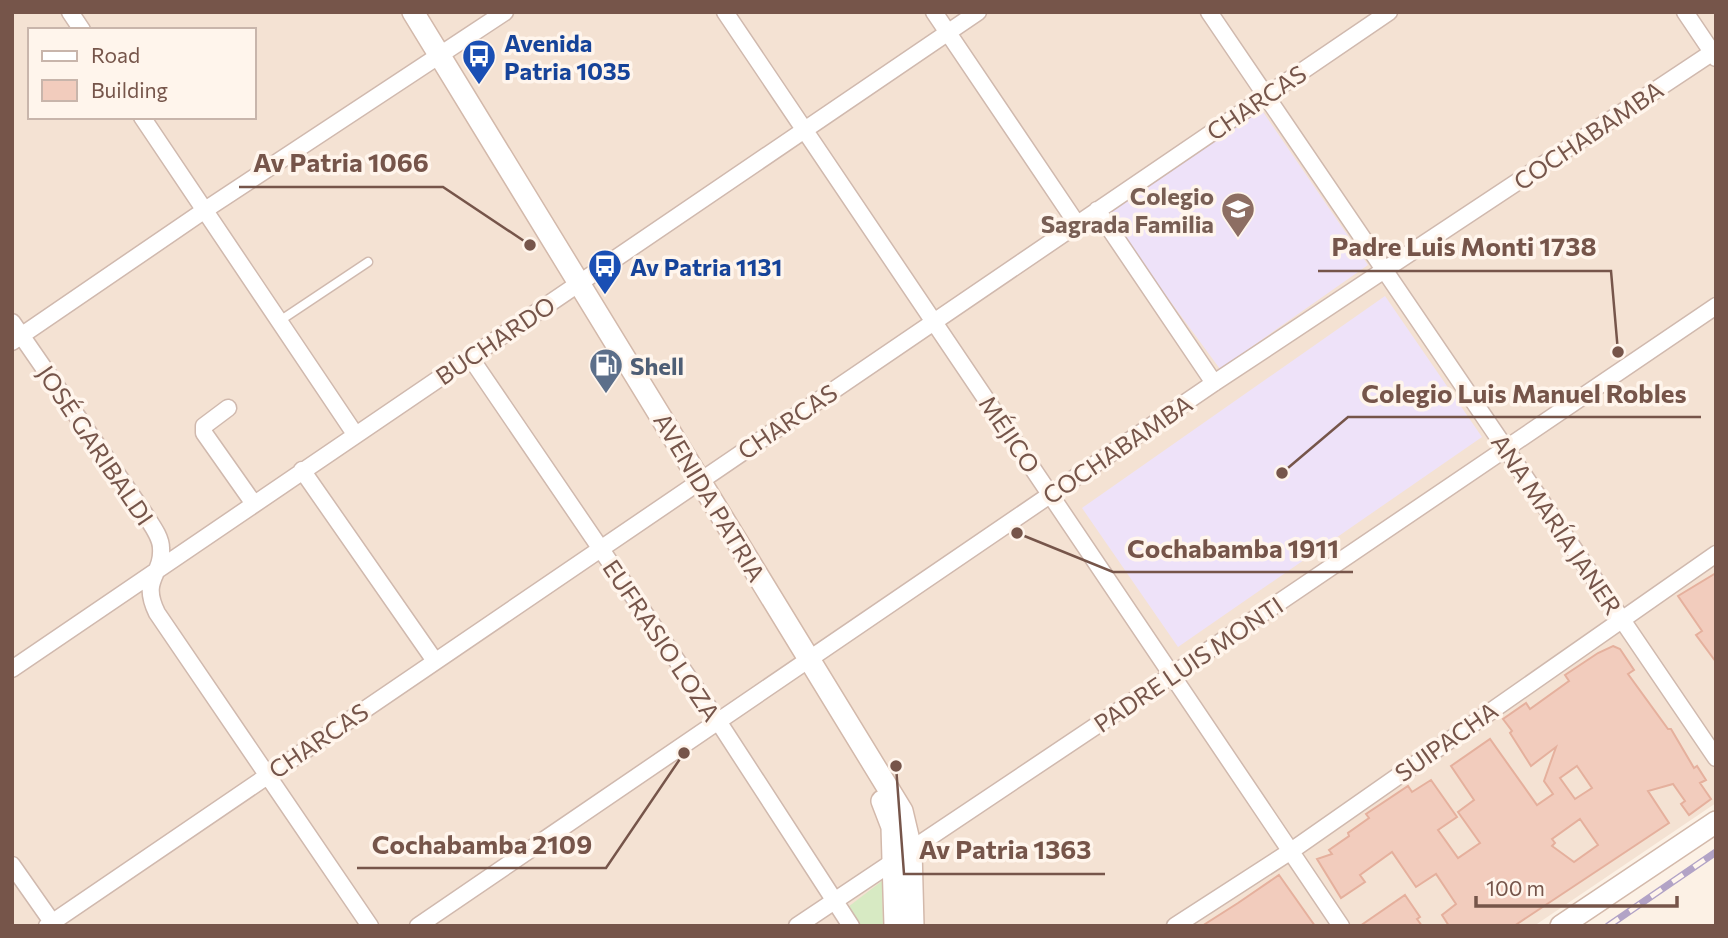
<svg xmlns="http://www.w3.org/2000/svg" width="1728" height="938" viewBox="0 0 1728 938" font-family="Commissioner,sans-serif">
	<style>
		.residential { fill: #f4e2d3; fill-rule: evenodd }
		.education { fill: #eee2f9 }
		.green { fill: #d7eac3 }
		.building { fill: #f2ccbd; stroke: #e5b09d; stroke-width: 2; fill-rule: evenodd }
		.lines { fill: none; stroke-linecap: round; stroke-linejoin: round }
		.lane-casing { stroke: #d0b9ae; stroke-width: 11 }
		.street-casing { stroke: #d0b9ae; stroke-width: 19 }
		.secondary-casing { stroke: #d3b9ab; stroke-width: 24 }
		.lane { stroke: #fff; stroke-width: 8 }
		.street { stroke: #fff; stroke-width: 16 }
		.secondary { stroke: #fff; stroke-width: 21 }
		.rail-casing { stroke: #b2a3c6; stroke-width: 7 }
		.rail { stroke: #fff5ec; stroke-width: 4.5; stroke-dasharray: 13; stroke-linecap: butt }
		.labels { text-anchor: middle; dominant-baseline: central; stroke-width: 7; stroke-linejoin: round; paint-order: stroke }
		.transit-label { font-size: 24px; font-weight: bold; fill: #164399; stroke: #fff5ec; text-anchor: start }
		.street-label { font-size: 24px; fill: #76554a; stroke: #fff5ec }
		.education-label { font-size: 24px; font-weight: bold; fill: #785e54; stroke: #fff5ec; text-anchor: end }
		.service-label { font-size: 24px; font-weight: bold; fill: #4e5e75; stroke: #fff5ec; text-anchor: start }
		.leader { fill: none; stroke: #76554a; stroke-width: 2.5 }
		.callout-dot { fill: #76554a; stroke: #fff5ec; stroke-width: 2.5 }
		.callout-label { font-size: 26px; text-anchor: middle; font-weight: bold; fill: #76554a; stroke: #fff5ec; stroke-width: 7; stroke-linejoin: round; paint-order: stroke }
	</style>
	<rect width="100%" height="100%" fill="#fcf1e5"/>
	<path class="residential" d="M12,12H1716V803L1534,926H12ZM30,30H254V117H30Z"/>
	<path class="education" d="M1261,109L1368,265L1220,369L1106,214Z
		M1385,296L1482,437L1178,647L1082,508Z"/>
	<path class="green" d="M882,881L883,926H860L848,907Z"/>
	<path class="building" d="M1716,573V662L1696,635L1702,631L1678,596Z
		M1613,646L1620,649L1634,670L1628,674L1668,729H1671L1694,768L1697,766L1706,780L1700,783L1711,799L1689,815L1681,804L1685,801L1673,784L1648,791L1669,823L1514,926H1449L1442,915L1456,904L1436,874L1416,887L1392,852L1360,875L1365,882L1341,898L1317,859L1332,854L1329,850L1349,836L1348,833L1369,818L1366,814L1408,786L1412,792L1431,780L1457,817L1438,830L1458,858L1480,843L1458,812L1474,800L1451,766L1490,739L1537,805L1553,794L1544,781L1556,747L1531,766L1510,733L1512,731L1503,719L1526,703L1530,709L1569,681L1565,675L1598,653ZM1577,766L1592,788L1575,799L1560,778ZM1580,819L1598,845L1574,862L1552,846L1555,843L1552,839Z
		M1279,875L1315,926H1202L1238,903Z
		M1405,895L1420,917L1417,919L1422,926H1360Z"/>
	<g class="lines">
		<g class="lane-casing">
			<path id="lane" d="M278,322L368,262"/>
		</g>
		<g class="street-casing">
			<path id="street" d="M70,12L82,30
				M725,12L1341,926
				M934,12L1077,224
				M1209,12L1716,758
				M1685,12L1716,58
				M142,117L355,434
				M1097,210L1214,383
				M12,322L144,513C150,523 161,536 161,548C163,576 140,578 157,613L370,926
				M12,342L205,210L505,12
				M470,357L718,721L851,926
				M228,408L204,426V433L254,504
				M302,470L435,661
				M12,669L978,12
				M12,865L52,922
				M47,926L1389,12
				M418,926L1214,383L1716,50
				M797,926L1172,675L1716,306
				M1175,926L1291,851L1716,554"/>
		</g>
		<g class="secondary-casing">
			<path id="secondary" d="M413,12L902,811L911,849L913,926
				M882,801L892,827L895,926
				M1561,926L1716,822"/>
		</g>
		<use href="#lane" class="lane"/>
		<use href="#street" class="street"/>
		<use href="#secondary" class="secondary"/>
		<g class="rail-casing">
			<path id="rail" d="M1608,926L1716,852"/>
		</g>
		<use href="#rail" class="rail"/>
	</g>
	<defs>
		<g id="bus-pin" transform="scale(1.75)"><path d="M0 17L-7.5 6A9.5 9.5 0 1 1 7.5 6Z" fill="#1a4fb4" stroke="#fff5ec"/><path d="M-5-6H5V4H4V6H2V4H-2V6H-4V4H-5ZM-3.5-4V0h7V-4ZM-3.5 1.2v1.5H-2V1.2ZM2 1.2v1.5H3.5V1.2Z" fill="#fff"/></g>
		<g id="school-pin" transform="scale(1.75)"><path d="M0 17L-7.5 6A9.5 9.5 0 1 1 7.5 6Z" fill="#8d6e63" stroke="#fff5ec"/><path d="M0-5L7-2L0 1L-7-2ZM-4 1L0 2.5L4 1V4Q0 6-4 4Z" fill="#fff"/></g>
		<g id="fuel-pin" transform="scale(1.75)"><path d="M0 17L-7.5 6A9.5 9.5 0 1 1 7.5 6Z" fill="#5c6f8a" stroke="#fff5ec"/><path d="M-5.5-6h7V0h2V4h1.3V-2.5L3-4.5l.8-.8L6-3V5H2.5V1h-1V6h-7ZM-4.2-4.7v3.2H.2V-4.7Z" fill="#fff"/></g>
	</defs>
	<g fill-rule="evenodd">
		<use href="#bus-pin" x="479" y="56"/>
		<use href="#school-pin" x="1238" y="209"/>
		<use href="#bus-pin" x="605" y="266"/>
		<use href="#fuel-pin" x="606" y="365"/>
	</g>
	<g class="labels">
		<g class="transit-label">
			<text x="504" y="42">Avenida<tspan x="504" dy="28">Patria 1035</tspan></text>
			<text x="630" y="266">Av Patria 1131</text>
		</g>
		<g class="street-label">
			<text transform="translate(1256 102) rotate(-34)">CHARCAS</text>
			<text transform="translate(1588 135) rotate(-34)">COCHABAMBA</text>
			<text transform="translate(495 340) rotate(-34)">BUCHARDO</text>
			<text transform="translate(787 421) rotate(-34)">CHARCAS</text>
			<text transform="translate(1010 434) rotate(56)">MÉJICO</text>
			<text transform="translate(96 445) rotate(56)">JOSÉ GARIBALDI</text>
			<text transform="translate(1117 449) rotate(-34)">COCHABAMBA</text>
			<text transform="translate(710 497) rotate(59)">AVENIDA PATRIA</text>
			<text transform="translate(1557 524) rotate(56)">ANA MARÍA JANER</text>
			<text transform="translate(662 640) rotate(56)">EUFRASIO LOZA</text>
			<text transform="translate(1188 664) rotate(-34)">PADRE LUIS MONTI</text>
			<text transform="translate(318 740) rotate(-34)">CHARCAS</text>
			<text transform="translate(1446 741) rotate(-35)">SUIPACHA</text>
		</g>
		<g class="education-label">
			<text x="1214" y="195">Colegio<tspan x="1214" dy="28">Sagrada Familia</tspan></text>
		</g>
		<g class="service-label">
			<text x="630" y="365">Shell</text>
		</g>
	</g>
	<path class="leader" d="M530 245L443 187H239M1618 352L1611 271H1318M1282 473L1348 417H1701M1017 533L1113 572H1353M684 753L606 868H357M896 766L904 874H1105"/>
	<g class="callout-dot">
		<circle cx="530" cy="245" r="7"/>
		<circle cx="1618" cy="352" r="7"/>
		<circle cx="1282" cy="473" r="7"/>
		<circle cx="1017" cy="533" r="7"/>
		<circle cx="684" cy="753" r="7"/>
		<circle cx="896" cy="766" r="7"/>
	</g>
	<g class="callout-label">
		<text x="341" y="172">Av Patria 1066</text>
		<text x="1464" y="256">Padre Luis Monti 1738</text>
		<text x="1524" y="403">Colegio Luis Manuel Robles</text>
		<text x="1233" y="558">Cochabamba 1911</text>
		<text x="482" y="854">Cochabamba 2109</text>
		<text x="1005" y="859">Av Patria 1363</text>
	</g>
	<rect width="1728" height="938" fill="none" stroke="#76554a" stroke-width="28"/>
	<rect x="28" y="28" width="228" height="91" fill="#fff5ec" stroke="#c8b5ab" stroke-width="2"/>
	<rect x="42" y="51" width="35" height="10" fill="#ffffff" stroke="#c8b5ab" stroke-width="2"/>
	<text x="91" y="63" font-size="21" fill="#76554a">Road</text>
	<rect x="42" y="80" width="35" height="21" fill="#f2ccbd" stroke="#c8b5ab" stroke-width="2"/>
	<text x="91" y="98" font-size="21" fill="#76554a">Building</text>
	<path d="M1476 896v10h201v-10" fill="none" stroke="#76554a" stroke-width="3.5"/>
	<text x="1486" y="896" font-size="21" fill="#76554a" stroke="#fff5ec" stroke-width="5" paint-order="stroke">100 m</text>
</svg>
